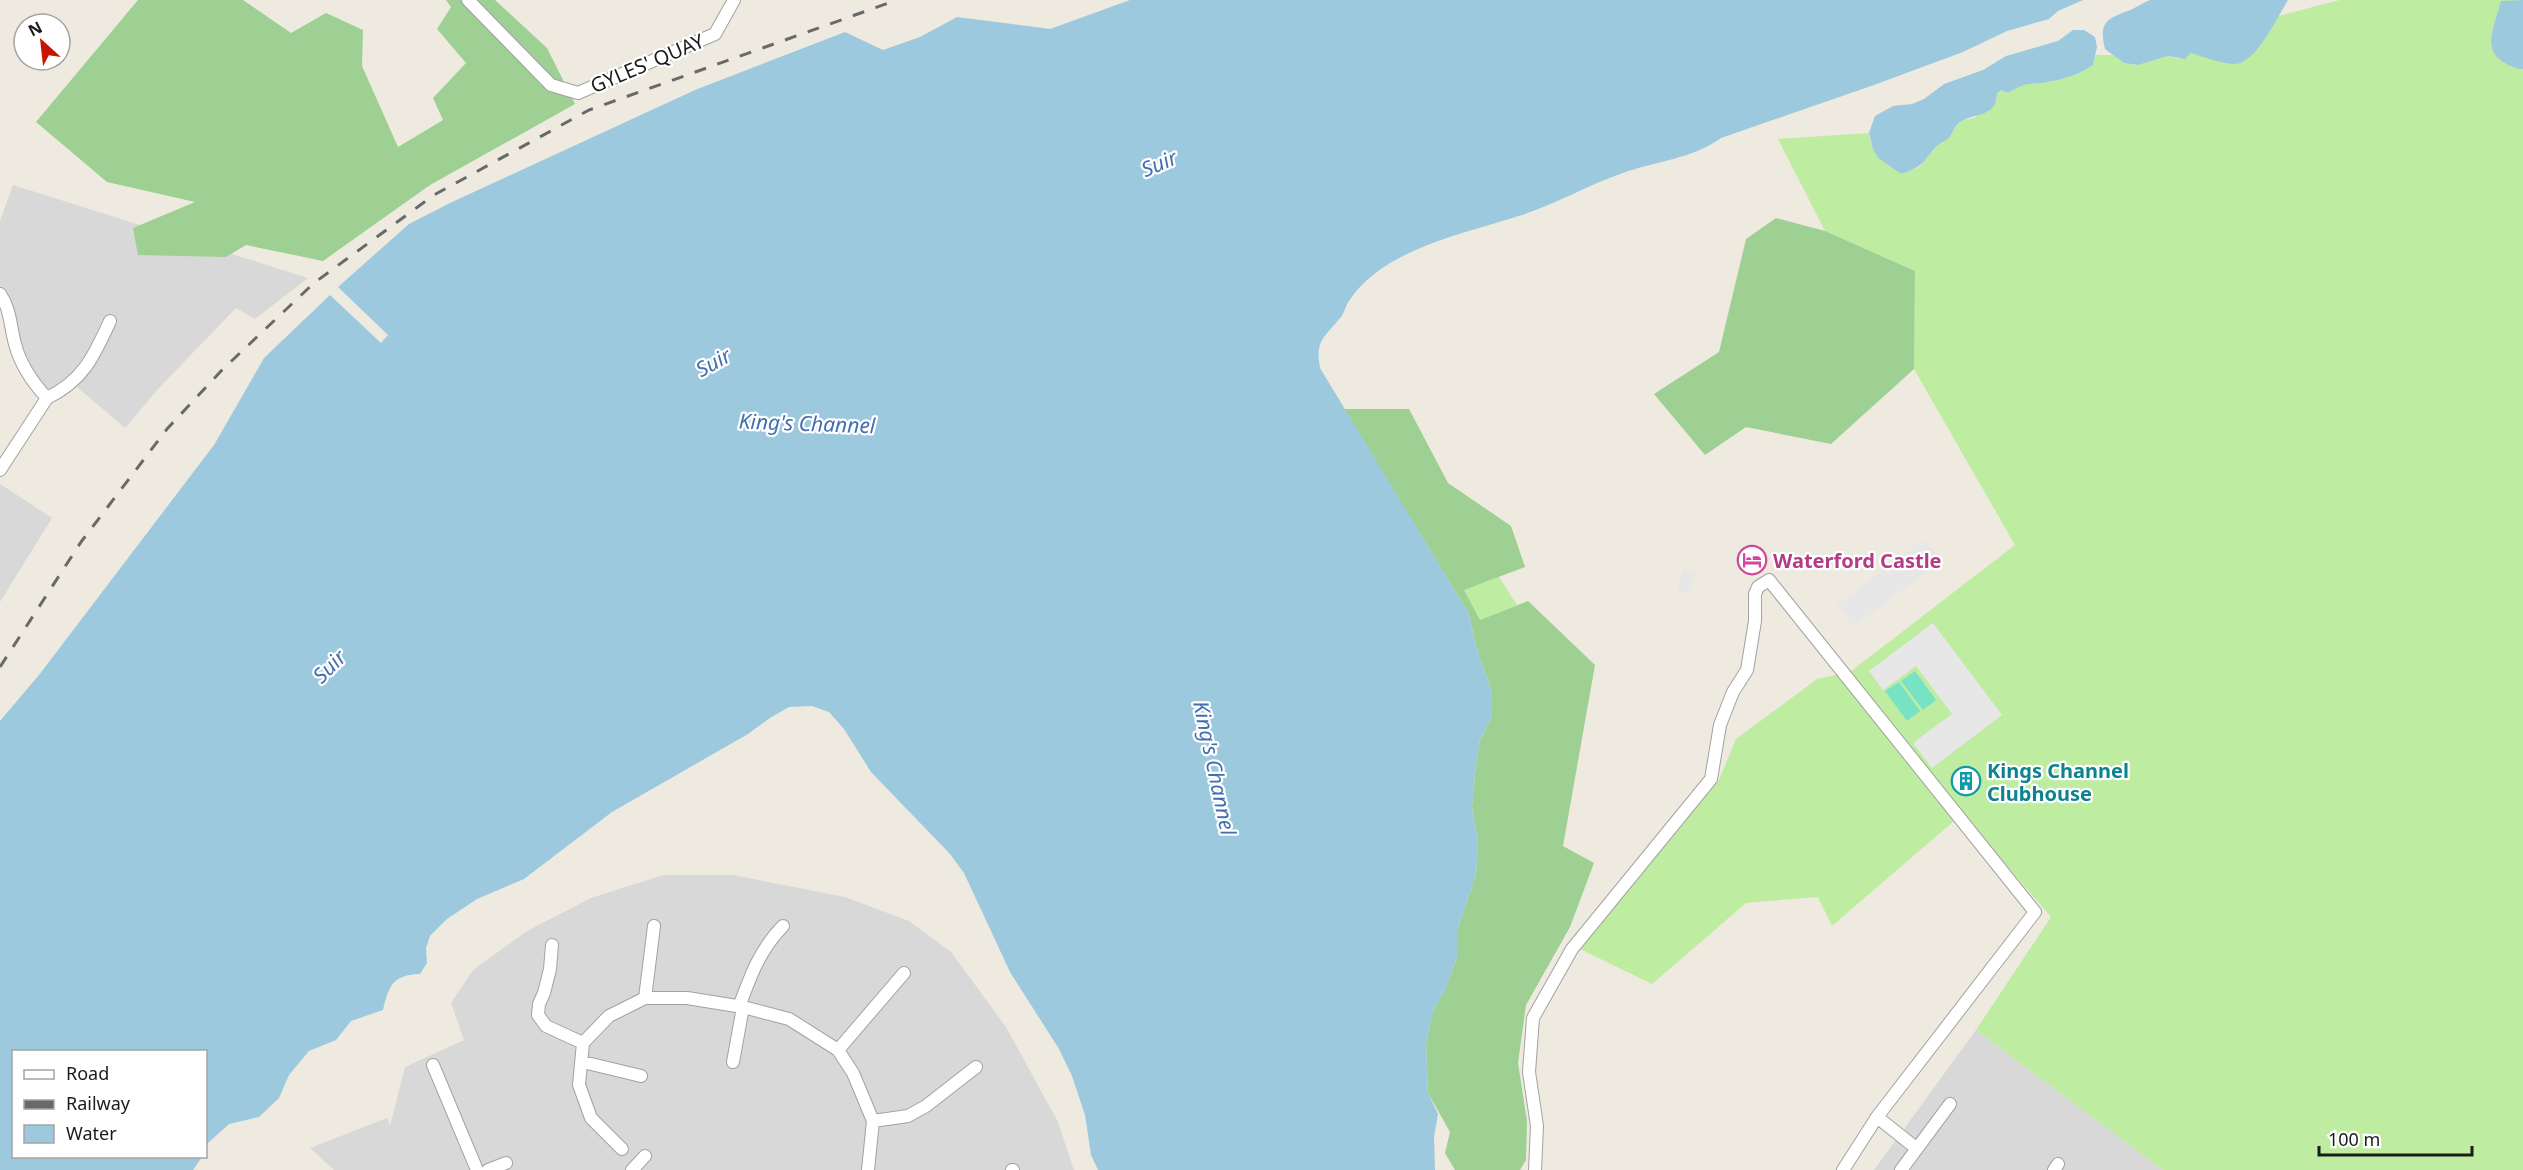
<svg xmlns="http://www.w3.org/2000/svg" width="2523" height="1170" viewBox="0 0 2523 1170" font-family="'Noto Sans',sans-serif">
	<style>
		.residential { fill: #d9d8d8 }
		.grass { fill: #beeca1 }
		.forest { fill: #9dd092 }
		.pitch { fill: #78e2c4 }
		.parking { fill: #e7e7e7 }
		.water { fill: #9dc9de }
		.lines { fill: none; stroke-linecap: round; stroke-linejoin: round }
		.street-casing { stroke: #a2a2a2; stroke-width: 14 }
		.street { stroke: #fff; stroke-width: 12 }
		.rail { stroke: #696969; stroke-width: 3; stroke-dasharray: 12 12; stroke-linecap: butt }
		.labels { text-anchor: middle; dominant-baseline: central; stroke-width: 4.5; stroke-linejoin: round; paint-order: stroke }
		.street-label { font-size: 20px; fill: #1b1b1b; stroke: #fff }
		.hotel-label { font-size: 20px; font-weight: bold; fill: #b23c85; stroke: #fff; text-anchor: start }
		.culture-label { font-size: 20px; font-weight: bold; fill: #0d838f; stroke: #fff; text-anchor: start }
		.water-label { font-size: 21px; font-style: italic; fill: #436eaf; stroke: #fff }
	</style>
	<rect width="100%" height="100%" fill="#eeeae0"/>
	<path class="residential" d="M13,185L308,278L255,319L236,308L159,388L125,428L76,386L50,404L32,389L10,348L0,303V221Z
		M0,484L52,518L0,602Z
		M663,875H733L845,897L909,921L951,952L1006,1027L1058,1122L1074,1170H334L310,1148L387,1118L390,1126L405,1067L464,1040L451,1003L473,970L527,931L591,898Z
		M1976,1030L2163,1170H1874Z"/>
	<path class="grass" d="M2340,0H2523V1170H2163L1976,1030L2051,917L1966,818L1955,820L1832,926L1818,897L1746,903L1652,984L1580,949L1719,780L1736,739L1817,679L1850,672L2015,545L1914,369L1915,271L1825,231L1778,139L1869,133C1871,155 1884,162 1901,174L1919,167L1940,143L1948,139L1957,125L1962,120L1974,118L1997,100V93L2001,90L2008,93L2023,83L2051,82L2093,65L2096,55H2113L2124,63L2138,65L2168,56L2178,59L2190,53L2237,64L2265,37L2278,16Z
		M1499,577L1517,605L1480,620L1463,590Z"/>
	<path class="forest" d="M138,0H243L291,33L326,13L363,30L362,66L398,147L443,120L433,98L466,63L437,29L451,7L446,0H495L547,48L575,104L430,185L323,261L246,245L226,257L138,255L133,228L195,202L107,182L36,122Z
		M1776,218L1825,231L1915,271L1914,369L1831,444L1746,427L1705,455L1654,394L1719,352L1746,239Z
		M1344,409H1409L1448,483L1511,526L1525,567L1464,590L1480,620L1528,601L1595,665L1563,846L1594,863L1570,927L1526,1005L1518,1063L1527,1121L1526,1160L1520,1170H1455L1445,1153L1450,1132L1428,1093L1426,1044L1432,1014L1447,985L1457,957V931L1476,875L1478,841L1472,807L1475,773L1480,740L1492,716V692L1476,647L1469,614Z"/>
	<path class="pitch" d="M1915,671L1936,700L1923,710L1901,681Z
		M1899,682L1920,711L1907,721L1885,691Z"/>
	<path class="parking" d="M1924,539L1941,561L1854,627L1837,605Z
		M1683,569L1695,572L1689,594L1677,591Z
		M1933,623L2002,715L1932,768L1913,743L1952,714L1916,666L1883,690L1869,671Z"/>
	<path class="water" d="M1130,0H2083L2058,11L2049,19L2007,31L1963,52L1874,85L1721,138C1692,159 1656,161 1623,173C1588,185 1556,204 1522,215C1467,233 1382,249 1349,301C1345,306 1345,312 1341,317C1324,338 1315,340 1320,368L1469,614L1476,647L1492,692V716L1480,740L1475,773L1472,807L1478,841L1476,875L1457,931V957L1447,985L1432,1014L1426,1044L1428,1093L1438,1114L1434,1137L1435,1170H1098L1091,1155L1085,1115L1072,1076L1059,1049L1010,972L964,873L950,854L871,772L844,729L829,712L812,706L789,707L770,718L748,734L612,812L524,879L477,899L447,919L430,936L426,948L427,963L420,974C393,975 389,985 383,1010L351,1021L336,1040L309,1051L289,1075L279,1098L259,1117L229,1124L208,1143L206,1149V1052H14V1156L202,1157L193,1170H0V721L39,675L214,445L264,358L330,295L381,343L388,335L338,287L409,224L450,203L695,90L845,32L883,50L920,37L957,17L1050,29Z
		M2150,0H2288C2278,16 2256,63 2236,64C2221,64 2205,57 2190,53L2185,59L2168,56L2138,65L2124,63L2105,49C2099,24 2105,19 2128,11C2135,8 2143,3 2150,0Z
		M2523,0V69H2520C2478,57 2492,34 2501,1Z
		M2073,30H2084L2095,37L2097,47L2093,65C2081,73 2068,78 2053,81C2033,86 2029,79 2008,93L2001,90L1997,93C1997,118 1973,113 1960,122C1954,126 1953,133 1949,138C1946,141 1941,142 1937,146C1921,163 1926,165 1901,174L1878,158L1873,149L1869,133L1875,116L1893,106L1912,104L1924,99L1944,84L1983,70L2006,56L2058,41Z"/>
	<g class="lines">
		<g class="street-casing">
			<path id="street" d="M468,0L551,85L578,93L715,34L734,0
				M0,294C11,310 10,326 15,344C20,363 33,383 47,398C83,381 94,356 110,321
				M0,470L47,398
				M552,945L550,969L544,993L539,1004L538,1015L546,1026L583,1043L579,1085L591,1118L622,1149
				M645,998L654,926
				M739,1007C750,977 760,949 783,926
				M583,1043L609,1016L645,998H687L743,1007L789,1019L838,1050L853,1073L873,1121L868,1170
				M838,1050L904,973
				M583,1062L641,1076
				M733,1062L743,1007
				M433,1065L477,1170
				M1877,1117L1916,1148
				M873,1121L908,1116L926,1106L976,1067
				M488,1170L506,1163
				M632,1170L645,1156
				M1012,1170H1013
				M1535,1170L1537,1126L1529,1072L1533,1018L1572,949L1711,779L1720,725L1733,692L1747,670L1755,621V594L1758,587L1769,580L2035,912L1877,1117L1843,1170
				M1901,1170L1950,1104
				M2054,1170L2058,1164"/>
		</g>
		<use href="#street" class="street"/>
		<path class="rail" d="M0,667L81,542L167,429L222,370L314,283L434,195L589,110L897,0"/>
	</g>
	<defs>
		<g id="hotel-ring" transform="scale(1.5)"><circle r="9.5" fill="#fff" stroke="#d1479c" stroke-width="1.5"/><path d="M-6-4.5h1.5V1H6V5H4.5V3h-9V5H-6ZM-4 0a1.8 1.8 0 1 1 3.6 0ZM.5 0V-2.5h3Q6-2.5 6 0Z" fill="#d1479c"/></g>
		<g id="building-ring" transform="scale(1.5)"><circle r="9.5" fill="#fff" stroke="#0f9aa8" stroke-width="1.5"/><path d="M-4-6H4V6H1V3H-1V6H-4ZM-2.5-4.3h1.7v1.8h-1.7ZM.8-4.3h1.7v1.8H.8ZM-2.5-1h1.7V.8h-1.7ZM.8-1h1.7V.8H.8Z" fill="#0f9aa8"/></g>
	</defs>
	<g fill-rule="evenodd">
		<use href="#hotel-ring" x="1752" y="560"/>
		<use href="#building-ring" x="1966" y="781"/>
	</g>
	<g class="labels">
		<g class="street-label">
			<text transform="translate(647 63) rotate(-23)">GYLES' QUAY</text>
		</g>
		<g class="hotel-label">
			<text x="1773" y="560">Waterford Castle</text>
		</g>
		<g class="culture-label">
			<text x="1987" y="770">Kings Channel<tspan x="1987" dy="23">Clubhouse</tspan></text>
		</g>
		<g class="water-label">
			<text transform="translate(1159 163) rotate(-23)">Suir</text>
			<text transform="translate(713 362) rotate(-29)">Suir</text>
			<text transform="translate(807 423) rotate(2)">King's Channel</text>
			<text transform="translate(329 666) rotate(-45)">Suir</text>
			<text transform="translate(1215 768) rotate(78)">King's Channel</text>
		</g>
	</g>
	<rect x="12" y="1050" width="195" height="108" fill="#ffffff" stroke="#a4a4a4" stroke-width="1.5"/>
	<rect x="24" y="1070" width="30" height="9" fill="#ffffff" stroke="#a4a4a4" stroke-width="1.5"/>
	<text x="66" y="1080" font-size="18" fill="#1b1b1b">Road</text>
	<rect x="24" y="1100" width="30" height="9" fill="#696969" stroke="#a4a4a4" stroke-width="1.5"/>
	<text x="66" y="1110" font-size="18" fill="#1b1b1b">Railway</text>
	<rect x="24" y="1125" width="30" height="18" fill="#9dc9de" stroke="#a4a4a4" stroke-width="1.5"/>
	<text x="66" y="1140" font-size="18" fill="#1b1b1b">Water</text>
	<g transform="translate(42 42) rotate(333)"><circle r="28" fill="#ffffff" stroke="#a4a4a4" stroke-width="1.5"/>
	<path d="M0-4.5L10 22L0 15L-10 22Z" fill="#c61500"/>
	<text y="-9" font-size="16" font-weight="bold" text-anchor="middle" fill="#1b1b1b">N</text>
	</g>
	<path d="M2319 1146v9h153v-9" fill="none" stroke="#1b1b1b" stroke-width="3"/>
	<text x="2328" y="1146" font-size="18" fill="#1b1b1b" stroke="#ffffff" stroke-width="4.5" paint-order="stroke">100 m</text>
</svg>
